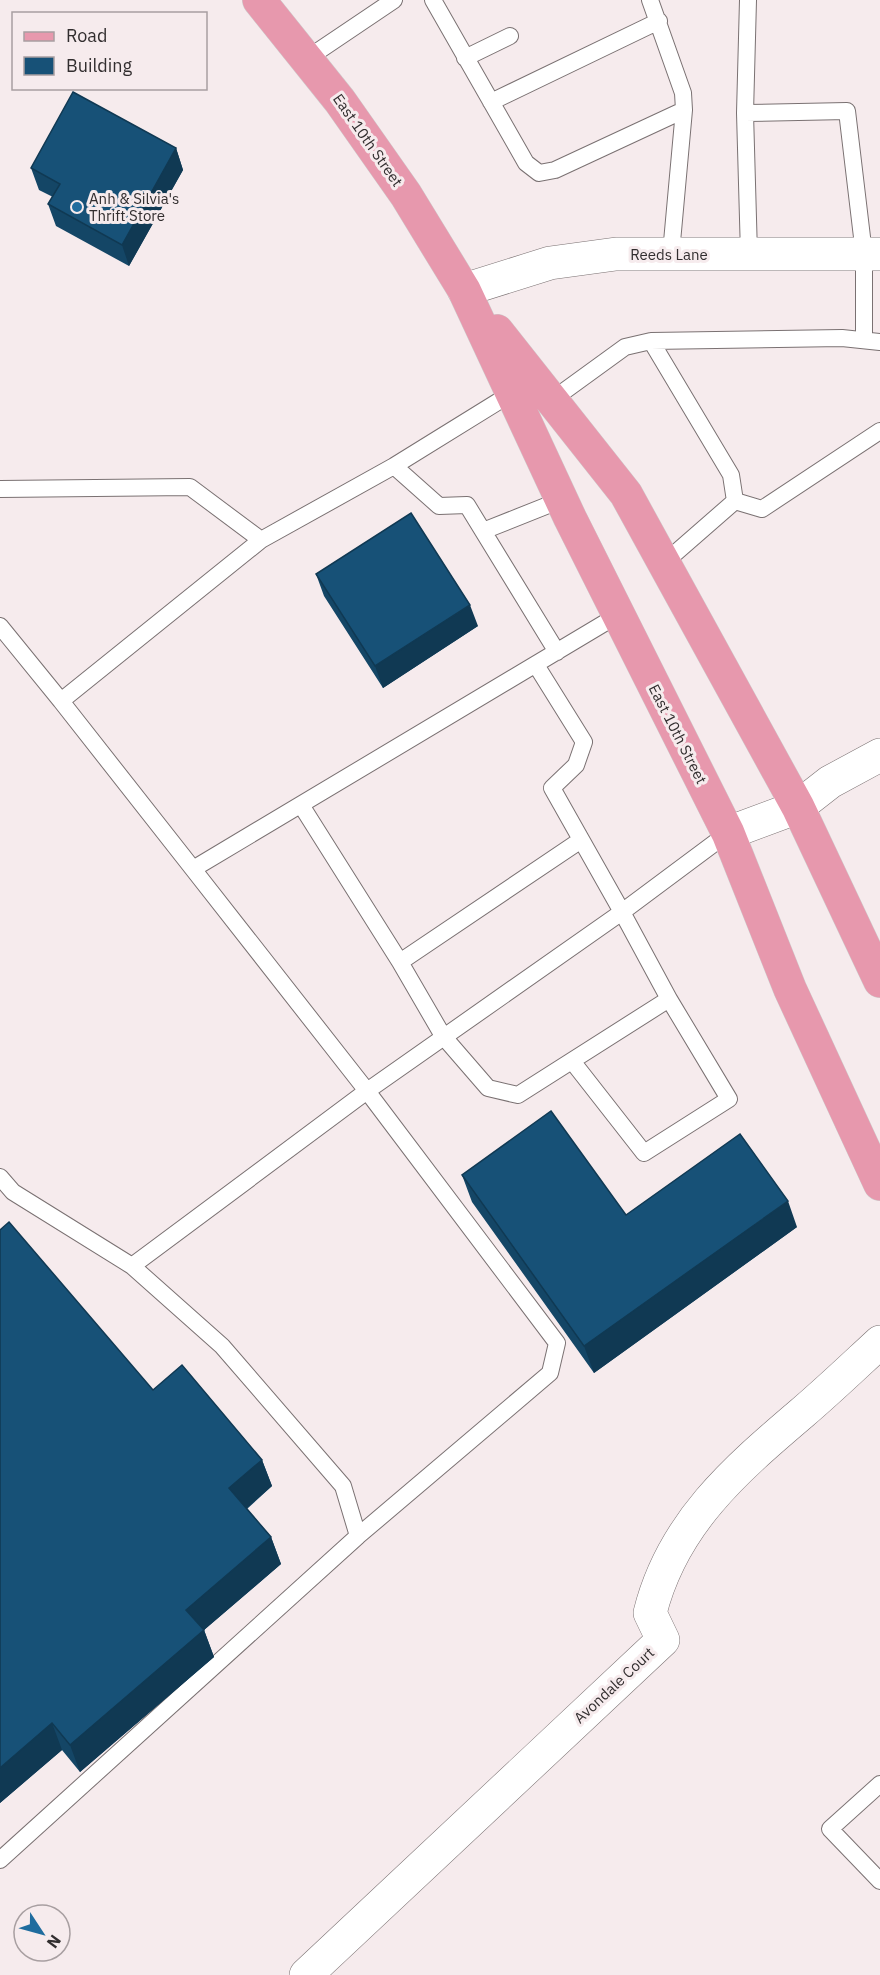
<svg xmlns="http://www.w3.org/2000/svg" width="880" height="1975" viewBox="0 0 880 1975" font-family="'IBM Plex Sans',sans-serif">
	<style>
		.lines { fill: none; stroke-linecap: round; stroke-linejoin: round }
		.lane-casing { stroke: #7a7172; stroke-width: 18 }
		.street-casing { stroke: #7a7172; stroke-width: 34 }
		.primary-casing { stroke: #cecdcd; stroke-width: 34 }
		.lane { stroke: #fff; stroke-width: 16 }
		.street { stroke: #fff; stroke-width: 33 }
		.primary { stroke: #e798ad; stroke-width: 33 }
		.wall { fill: #144666 }
		.shaded-wall { fill: #103953 }
		.building { fill: #175177; stroke: #103953; stroke-width: 1.5 }
		.poi-dot { fill: #1f6c9e; stroke: #f6ebed; stroke-width: 2 }
		.labels { text-anchor: middle; dominant-baseline: central; stroke-width: 6; stroke-linejoin: round; paint-order: stroke }
		.street-label { font-size: 15px; fill: #322e2f; stroke: #f6ebed }
		.poi-label { font-size: 15px; fill: #322e2f; stroke: #f6ebed; text-anchor: start }
	</style>
	<rect width="100%" height="100%" fill="#f6ebed"/>
	<g class="lines">
		<g class="lane-casing">
			<path id="lane" d="M433,0L526,163L539,173L555,170L684,110L671,253
				M650,0L683,93L684,110
				M308,58L394,0
				M465,58L510,36
				M491,102L659,21
				M745,113L748,0
				M749,254L745,113L847,111L864,254V340
				M651,341L842,338L880,342
				M512,393L394,466L261,540L61,701L193,869L618,615
				M552,400L625,347L651,341L731,475L735,501L664,563
				M394,466L439,506L467,505L557,652
				M0,489L190,487L261,540
				M735,501L762,509L880,431
				M483,531L561,500
				M0,626L61,701
				M536,665L584,742L576,765L552,788L622,912L728,833
				M301,805L400,962L581,840
				M193,869L367,1091L622,912L669,999L518,1095L488,1088L443,1036L400,962
				M572,1061L644,1153L729,1099L669,999
				M0,1177L13,1192L132,1266L222,1346L343,1486L358,1536L0,1860
				M132,1266L367,1091L557,1343L550,1373L358,1536
				M880,1784L830,1829L880,1881"/>
		</g>
		<g class="street-casing">
			<path id="street" d="M464,290L550,263L616,254H880
				M728,833L798,807L830,782L880,755
				M306,1975L663,1640L650,1613C672,1524 735,1470 802,1413C829,1390 854,1366 880,1342"/>
		</g>
		<g class="primary-casing">
			<path id="primary" d="M259,0L340,101L406,195L464,290L570,518L728,833L790,989L880,1184
				M497,331L626,494L798,807L880,981"/>
		</g>
		<use href="#lane" class="lane"/>
		<use href="#street" class="street"/>
		<use href="#primary" class="primary"/>
	</g>
	<path class="wall" d="M176,148L183,170L129,266L56,226L48,204L53,197L39,190L31,168Z
		M316,574L478,626L383,688L324,596Z
		M462,1175L626,1215L797,1227L594,1373L472,1202Z
		M0,1230L153,1390L262,1460L272,1486L247,1509L271,1537L281,1564L204,1630L214,1657L80,1772L62,1750L0,1803Z"/>
	<path class="shaded-wall" d="M176,148L183,170L129,266L122,245Z
		M470,605L478,626L383,688L375,666Z
		M788,1201L797,1227L594,1373L584,1346Z
		M262,1460L272,1486L239,1515L229,1488Z
		M271,1537L281,1564L204,1630L214,1657L80,1772L70,1745L186,1610Z
		M52,1723L62,1750L0,1803V1768Z"/>
	<path class="building" d="M73,92L176,148L122,245L48,204L60,184L31,168Z
		M411,513L470,605L375,666L316,574Z
		M551,1111L626,1215L740,1134L788,1201L584,1346L462,1175Z
		M9,1222L153,1390L182,1365L262,1460L229,1488L271,1537L186,1610L204,1630L70,1745L52,1723L0,1768V1230Z"/>
	<circle class="poi-dot" cx="77" cy="207" r="6"/>
	<g class="labels">
		<g class="street-label">
			<text transform="translate(368 140) rotate(55)">East 10th Street</text>
			<text x="669" y="254">Reeds Lane</text>
			<text transform="translate(678 734) rotate(63)">East 10th Street</text>
			<text transform="translate(614 1685) rotate(-43)">Avondale Court</text>
		</g>
		<g class="poi-label">
			<text x="89" y="198">Anh &amp; Silvia's<tspan x="89" dy="17">Thrift Store</tspan></text>
		</g>
	</g>
	<rect x="12" y="12" width="195" height="78" fill="#f6ebed" stroke="#a89fa1" stroke-width="1.5"/>
	<rect x="24" y="32" width="30" height="9" fill="#e798ad" stroke="#a89fa1" stroke-width="1.5"/>
	<text x="66" y="42" font-size="18" fill="#322e2f">Road</text>
	<rect x="24" y="57" width="30" height="18" fill="#175177" stroke="#a89fa1" stroke-width="1.5"/>
	<text x="66" y="72" font-size="18" fill="#322e2f">Building</text>
	<g transform="translate(42 1933) rotate(126)"><circle r="28" fill="#f6ebed" stroke="#a89fa1" stroke-width="1.5"/>
	<path d="M0-4.5L10 22L0 15L-10 22Z" fill="#1f6c9e"/>
	<text y="-9" font-size="16" font-weight="bold" text-anchor="middle" fill="#322e2f">N</text>
	</g>
</svg>
